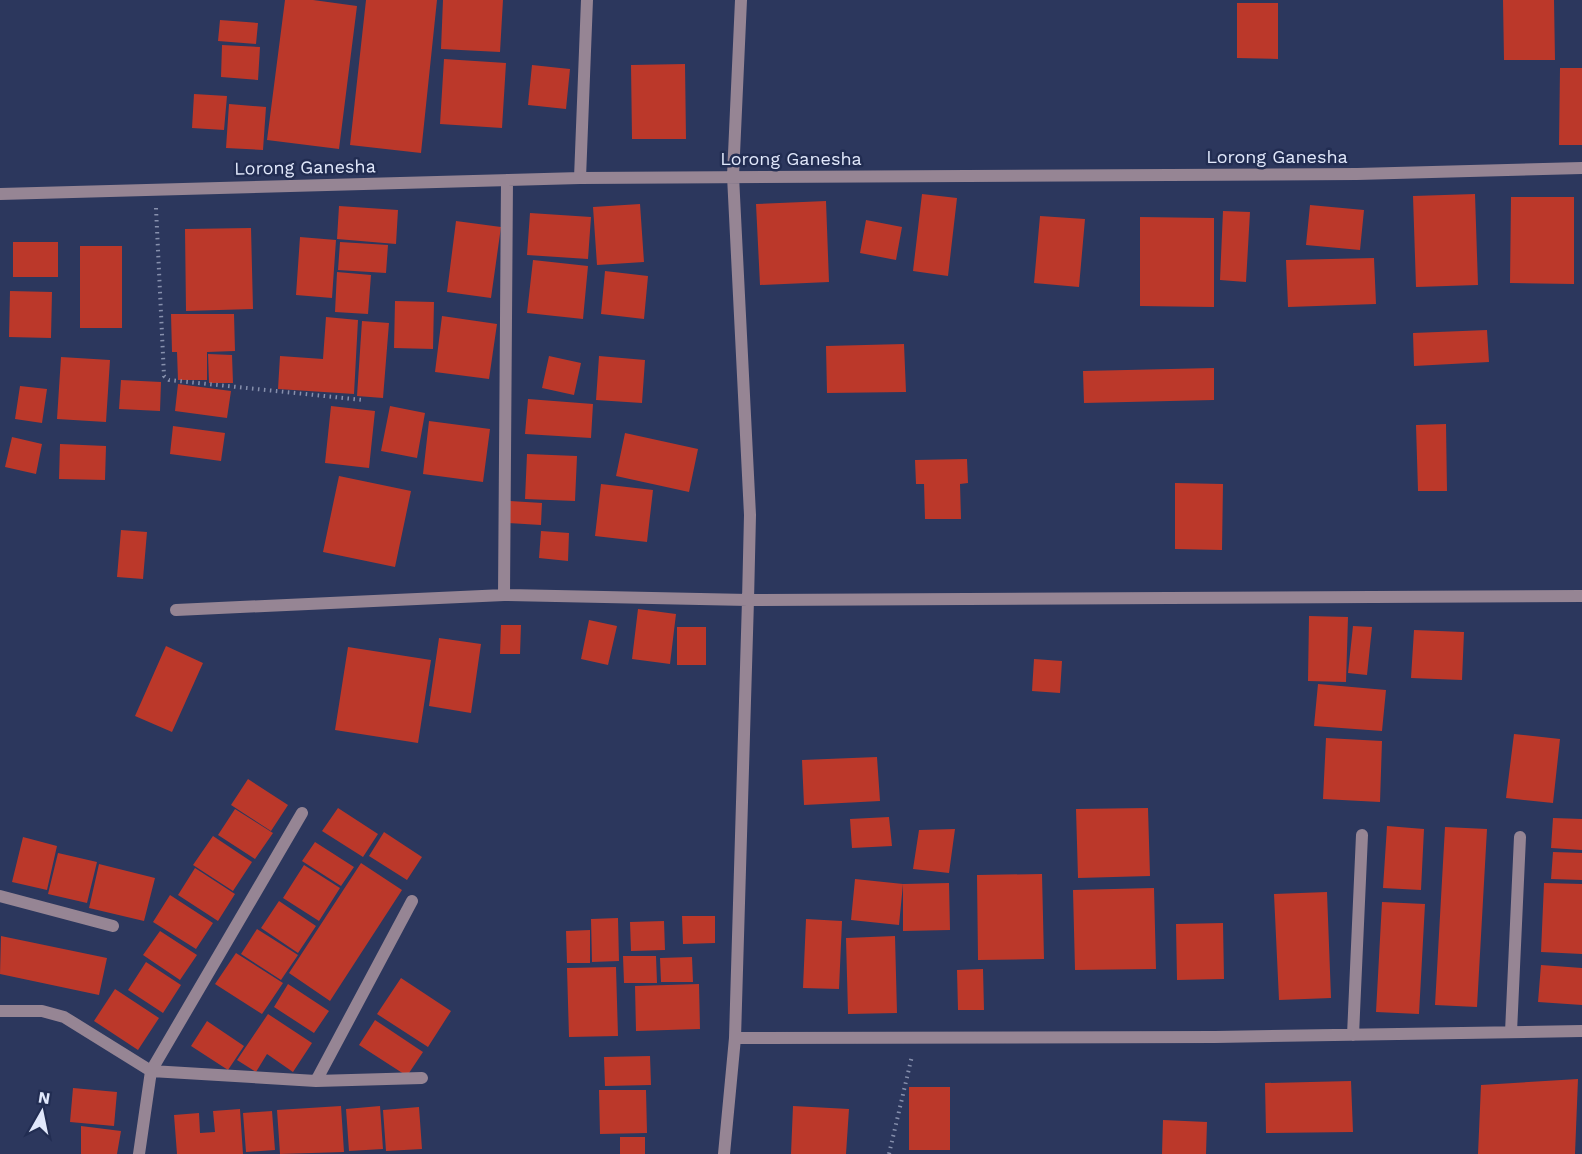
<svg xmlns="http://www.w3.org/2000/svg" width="1582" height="1154" viewBox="0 0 1582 1154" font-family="'Work Sans',sans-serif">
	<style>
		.building { fill: #bb382a }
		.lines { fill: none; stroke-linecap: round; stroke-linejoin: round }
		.path { stroke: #8790ad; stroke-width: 4; stroke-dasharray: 1.5 4.5; stroke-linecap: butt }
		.minor { stroke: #968594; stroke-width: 12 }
		.labels { text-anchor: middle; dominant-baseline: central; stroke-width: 5; stroke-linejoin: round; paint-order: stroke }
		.street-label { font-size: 18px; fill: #e1e8fb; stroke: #222d52 }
	</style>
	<rect width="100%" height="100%" fill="#2c375d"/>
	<path class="building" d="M285,0H313L357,6L339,149L267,140Z
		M366,0H437L421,153L350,145Z
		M443,0H503L500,52L441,49Z
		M1503,0H1554L1555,60H1504Z
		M1237,3H1278V59L1237,58Z
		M220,20L258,23L256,44L218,41Z
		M222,45L260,47L258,80L221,77Z
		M444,59L506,63L502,128L440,124Z
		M685,64L686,139H632L631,65Z
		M532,65L570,69L566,109L528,105Z
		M1560,68H1582V145H1559Z
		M194,94L227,96L224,130L192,128Z
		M229,104L266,107L263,150L226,148Z
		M922,194L957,198L948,276L913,271Z
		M1475,194L1478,285L1416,287L1413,196Z
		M1511,197H1574V284L1510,283Z
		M826,201L829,282L760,285L756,204Z
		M640,204L644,262L597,265L593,207Z
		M1310,205L1364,210L1360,250L1306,245Z
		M339,206L398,210L396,244L337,239Z
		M1223,211L1250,212L1246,282L1220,280Z
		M530,213L591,217L588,259L527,255Z
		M1040,216L1085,219L1079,287L1034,283Z
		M1140,217L1214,218V307L1140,306Z
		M866,220L902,227L896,260L860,253Z
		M456,221L501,227L491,298L447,292Z
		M251,228L253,309L186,311L185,229Z
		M300,237L336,240L332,298L296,295Z
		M13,242H58V277H13Z
		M340,242L388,245L386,273L338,270Z
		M80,246H122V328H80Z
		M1374,258L1376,304L1288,307L1286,260Z
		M533,260L588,266L583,319L527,313Z
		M605,271L648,276L644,319L601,314Z
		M337,272L371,275L368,314L335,312Z
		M10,291L52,292L51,338L9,337Z
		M395,301L434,302L433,349L394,348Z
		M171,314H234L235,351L207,352V380H178L177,352H172Z
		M442,316L497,324L489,379L435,372Z
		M326,317L358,320L354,394L278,389L280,356L323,359Z
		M362,321L389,323L383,398L357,396Z
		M1487,330L1489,362L1414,366L1413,333Z
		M904,344L906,392L827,393L826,346Z
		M208,354L232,355L233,383H209Z
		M549,356L581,363L574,395L542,388Z
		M599,356L645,360L642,403L596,400Z
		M61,357L110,360L106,422L57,419Z
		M1214,368V400L1084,403L1083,371Z
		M121,380L161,382L160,411L119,409Z
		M178,384L231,391L227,418L175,411Z
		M20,386L47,389L42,423L15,419Z
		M528,399L593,404L591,438L525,434Z
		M331,406L375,411L369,468L325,463Z
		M390,406L425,413L417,458L381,451Z
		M429,421L490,429L483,482L423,474Z
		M1446,424L1447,491H1418L1416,425Z
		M173,426L225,433L221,461L170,454Z
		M625,433L698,449L689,492L616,476Z
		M12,437L42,444L36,474L5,467Z
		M60,444L106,446L105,480L59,479Z
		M527,454L577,456L575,501L525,499Z
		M967,459L968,483L960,484L961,519H925L924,484H916L915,460Z
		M339,476L411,491L395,567L323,552Z
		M1175,483L1223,484L1222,550L1175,549Z
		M601,484L653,490L647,542L595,536Z
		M510,501L542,503L541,525L508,523Z
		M121,530L147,532L143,579L117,577Z
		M541,531L569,533L568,561L539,558Z
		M638,609L676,614L670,664L632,659Z
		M1309,616L1348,617L1346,682L1308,681Z
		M589,620L617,626L608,665L581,659Z
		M501,625H521L520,654H500Z
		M1353,626L1372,627L1367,675L1348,673Z
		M677,627H706V665H677Z
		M1414,630L1464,632L1462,680L1411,678Z
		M439,638L481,644L471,713L429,706Z
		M166,646L203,663L172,732L135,716Z
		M348,647L431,660L418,743L335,730Z
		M1034,659L1062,661L1060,693L1032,691Z
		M1318,684L1386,690L1382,731L1314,726Z
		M1514,734L1560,739L1553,803L1506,798Z
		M1326,738L1382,741L1380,802L1323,799Z
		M877,757L880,801L804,805L802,760Z
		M248,779L288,805L271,831L231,805Z
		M338,808L378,834L363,857L322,831Z
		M1148,808L1150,876L1078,878L1076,809Z
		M235,809L273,833L255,859L218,835Z
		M889,817L892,846L852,848L850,819Z
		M1553,818L1582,819V850L1551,848Z
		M1387,826L1424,829L1421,890L1383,888Z
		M1445,827L1487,829L1477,1007L1435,1005Z
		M955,829L949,873L913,869L919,830Z
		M384,832L422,857L407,880L369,856Z
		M213,836L252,862L233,891L193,865Z
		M23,837L57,846L47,890L12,882Z
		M315,842L354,867L341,886L302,861Z
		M1553,852L1582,853V880L1551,879Z
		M58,853L97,862L87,903L48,894Z
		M361,863L402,890L330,1001L289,973Z
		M99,864L155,878L144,921L89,908Z
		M304,865L340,888L319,921L283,898Z
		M195,868L235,894L218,921L178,895Z
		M1042,874L1044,959L978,960L977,875Z
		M855,879L903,884L899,925L851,920Z
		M949,883L950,930L903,931V884Z
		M1544,883L1582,884V954L1541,952Z
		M1154,888L1156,969L1075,970L1073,890Z
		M1327,892L1331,998L1279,1000L1274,894Z
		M170,895L213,923L196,949L153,922Z
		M279,901L316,926L298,953L261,928Z
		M1382,902L1425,904L1419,1014L1376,1012Z
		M682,916H715V943L683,944Z
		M618,918L619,961L592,962L591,919Z
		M806,919L842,921L839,989L803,988Z
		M664,921L665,950L631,951L630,922Z
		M1223,923L1224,979L1177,980L1176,924Z
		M257,929L298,955L281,980L241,954Z
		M590,930V963H567L566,931Z
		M160,931L197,955L180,980L143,955Z
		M1,936L107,958L99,995L0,974Z
		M895,936L897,1013L848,1014L846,938Z
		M236,953L283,983L262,1014L215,984Z
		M623,956H656L657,983H624Z
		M692,957L693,982H661L660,958Z
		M146,962L181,985L163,1013L128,990Z
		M1541,965L1582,968V1005L1538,1002Z
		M616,967L618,1036L569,1037L567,968Z
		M983,969L984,1010H958L957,970Z
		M401,978L451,1011L428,1047L377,1014Z
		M288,984L329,1011L314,1033L274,1007Z
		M699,984L700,1029L636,1031L635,986Z
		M115,989L159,1018L138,1050L94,1021Z
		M268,1014L312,1043L293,1072L267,1054L256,1072L237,1060Z
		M375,1020L423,1052L407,1076L359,1045Z
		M207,1021L244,1046L228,1070L191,1046Z
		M650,1056L651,1085L605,1086L604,1057Z
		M1578,1079L1575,1154H1478L1481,1085Z
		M1351,1081L1353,1132L1266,1133L1265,1083Z
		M909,1087H950V1150H909Z
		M73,1088L117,1092L114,1126L70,1122Z
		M599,1090H646L647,1133L600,1134Z
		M341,1106L344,1152L280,1154L277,1110Z
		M380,1106L383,1149L349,1151L346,1109Z
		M793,1106L849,1109L846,1154H791Z
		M419,1107L422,1149L386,1151L383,1110Z
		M240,1109L243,1154H177L174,1115L199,1113L200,1133L215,1132L213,1111Z
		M272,1111L275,1150L246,1152L243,1113Z
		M1163,1120L1207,1122L1206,1154H1162Z
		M81,1126L121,1131L117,1154H81Z
		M620,1137H645V1154H620Z"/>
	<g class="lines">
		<path class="path" d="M156,208L164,376L169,380L363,400
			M889,1154L912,1056"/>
		<path class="minor" d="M580,178L587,0
			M0,194L580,178L1357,174L1582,168
			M504,595L507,180
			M176,610L504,595L748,600L750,515L733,176L741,0
			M0,896L113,926
			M0,1011H42L64,1017L151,1071L316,1081L422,1078
			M1511,1032L1520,837
			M1353,1035L1362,835
			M735,1038L1215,1037L1582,1031
			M316,1081L412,901
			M139,1154L151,1071L302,813
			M724,1154L735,1038L748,600L1582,596"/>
	</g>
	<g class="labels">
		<g class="street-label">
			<text x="1277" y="156">Lorong Ganesha</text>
			<text x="791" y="158">Lorong Ganesha</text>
			<text transform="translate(305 167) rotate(-1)">Lorong Ganesha</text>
		</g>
	</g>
	<g transform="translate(42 1112) rotate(9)" stroke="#222d52" stroke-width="4.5" paint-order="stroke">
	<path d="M0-4.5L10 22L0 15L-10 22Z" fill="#e1e8fb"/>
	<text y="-9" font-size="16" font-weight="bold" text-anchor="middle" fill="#e1e8fb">N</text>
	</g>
</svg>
